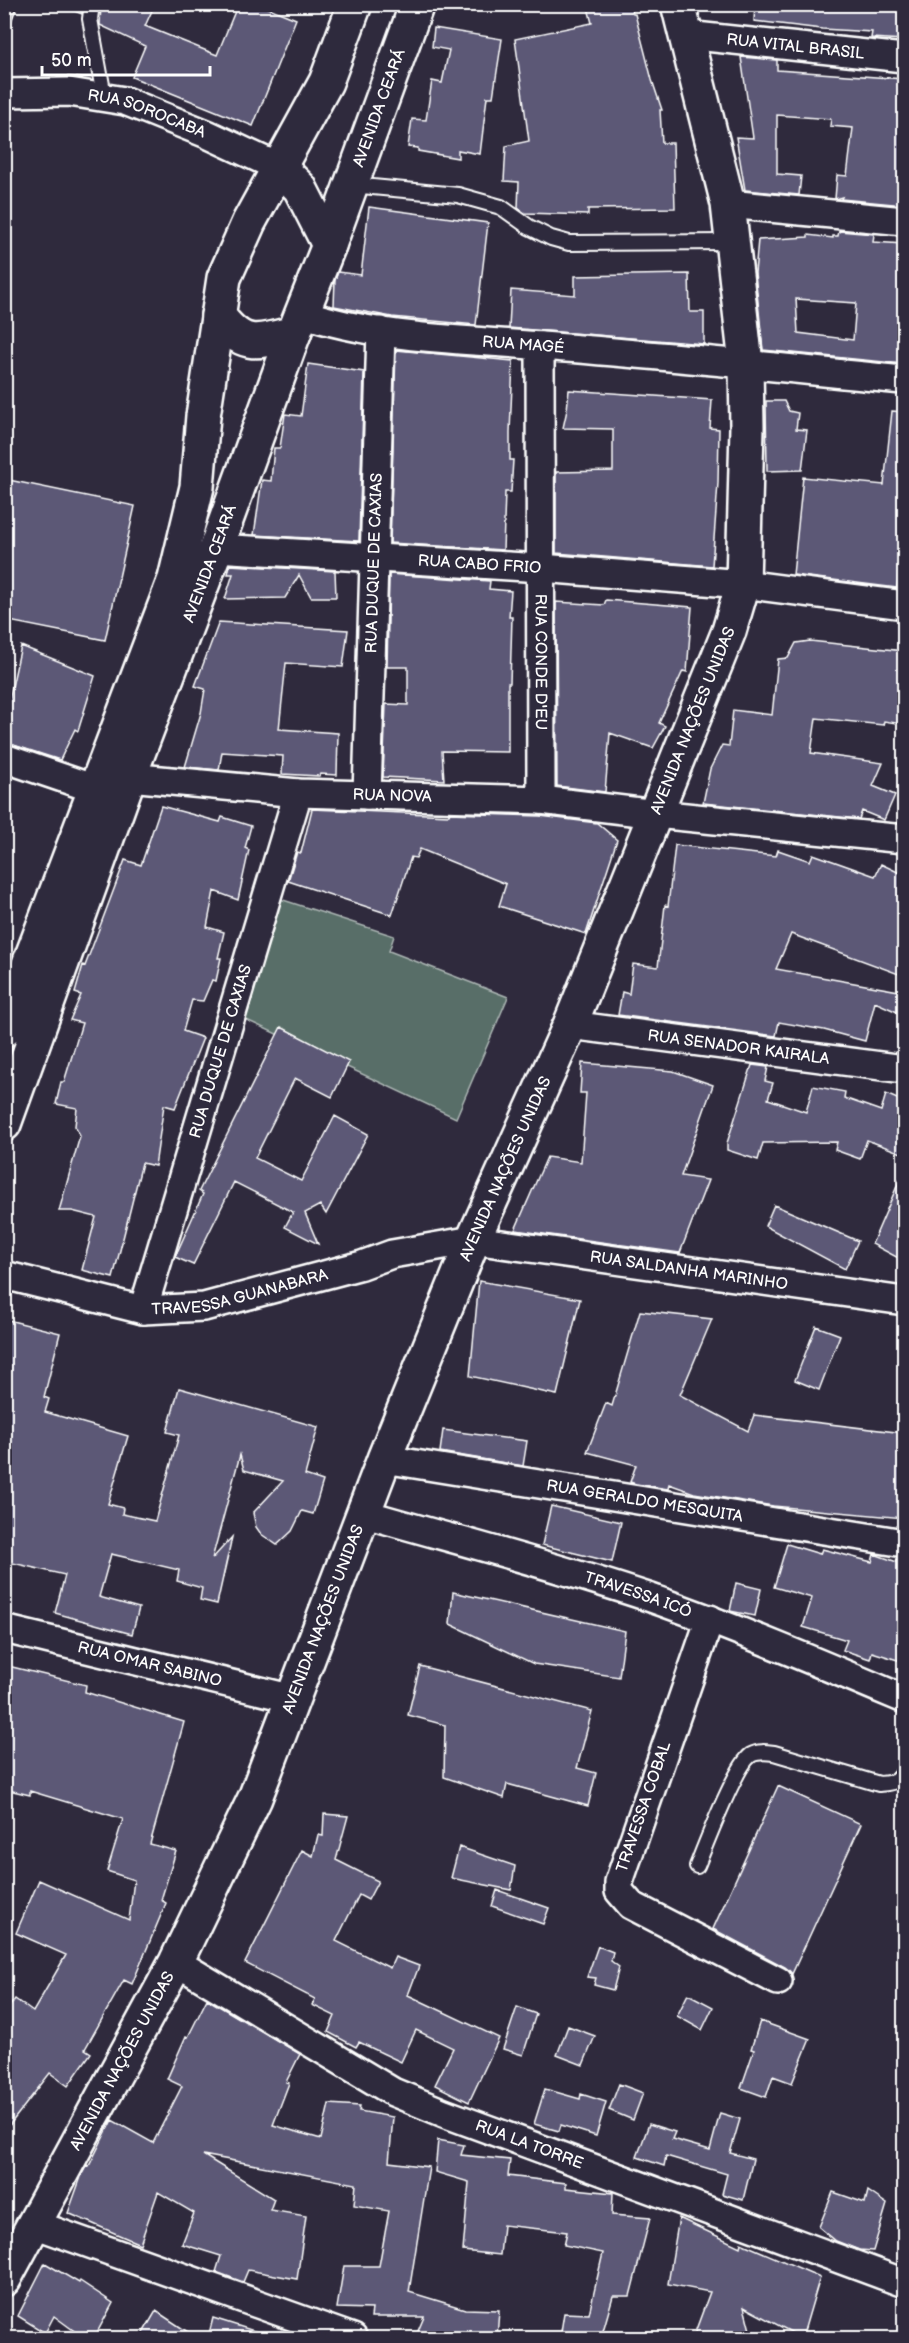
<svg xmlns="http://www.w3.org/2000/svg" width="909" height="2343" viewBox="0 0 909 2343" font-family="'Balsamiq Sans',sans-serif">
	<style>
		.green { fill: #596e68; stroke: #acb6b4; stroke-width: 1.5 }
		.building { fill: #5b5876; stroke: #fff; stroke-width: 1.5; fill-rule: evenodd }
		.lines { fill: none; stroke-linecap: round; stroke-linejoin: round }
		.lane-casing { stroke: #fff; stroke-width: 18 }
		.street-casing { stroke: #fff; stroke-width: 32 }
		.secondary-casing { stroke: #fff; stroke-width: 38 }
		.primary-casing { stroke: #fff; stroke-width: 38 }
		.lane { stroke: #2f2a3d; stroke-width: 14 }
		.street { stroke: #2f2a3d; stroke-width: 27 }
		.secondary { stroke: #2f2a3d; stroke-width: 33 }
		.primary { stroke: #2f2a3d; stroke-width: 33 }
		.labels { text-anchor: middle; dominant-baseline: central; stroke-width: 4.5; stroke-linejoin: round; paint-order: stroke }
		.street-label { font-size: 16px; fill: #fff; stroke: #2f2a3d }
	</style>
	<rect width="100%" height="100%" fill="#2f2a3d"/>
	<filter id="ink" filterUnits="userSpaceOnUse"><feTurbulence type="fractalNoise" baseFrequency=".0167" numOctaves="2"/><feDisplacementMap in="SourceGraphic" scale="12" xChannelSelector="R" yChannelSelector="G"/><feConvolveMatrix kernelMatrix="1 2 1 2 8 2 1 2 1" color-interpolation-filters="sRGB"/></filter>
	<g filter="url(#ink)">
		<path class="green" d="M274,897L394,936L389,951L508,997L456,1118L236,1015Z"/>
		<path class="building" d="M59,4H83L82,14L59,5Z
			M101,4H155L145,26L217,55L238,4H259L296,19L253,126L132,77L145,46L100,25Z
			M587,4H630L633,14H635L652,80L662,110H660L662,143H673L675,208L588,209V215L525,213L518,208L519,182L504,181L506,146L529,141L515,39L592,23Z
			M755,4H904V40L871,38L872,32L822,29L754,21Z
			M434,28L502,39L493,97H487L480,154L458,150V158L418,151V148L408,147L412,119L426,120L432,81L442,83L449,50L432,47Z
			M741,57L777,60V70L904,79V205L841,199L842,197L835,199L837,175L847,176L853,128L830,126L831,119L777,115V174L801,176L799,195L745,190L736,137L753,138Z
			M369,207L488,223L476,325L392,317L334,306L335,280L338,272L361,275Z
			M839,231L874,234L873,242L904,244V364L763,350L755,273L758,240L808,237V235L833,238V236H838ZM796,299L856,303L853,340L798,333Z
			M689,274L690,312H704V344L509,328L511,290L575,295V276Z
			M396,350L513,361L510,432V460H513L511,492H505L503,550L390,543Z
			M308,364L364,372L359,541L254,535L262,480L271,481L274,448H280L285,414L301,416Z
			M569,390L712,400L710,428L719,429L718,483L712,566L556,553V472L613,471V429L563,428L567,410Z
			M766,401H784L789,411L798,413L796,429L807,430L802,470L767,471Z
			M892,411L904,412V521L897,588L793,575L803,477L884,485Z
			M4,479L135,506L105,640L4,620Z
			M230,565L335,571L336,597H311L299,575L285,598L225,599L233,574H228Z
			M389,574L490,581L489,589L511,591L509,617H512L510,683H508V752L442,751L444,780L383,777L386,704L408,705V667H387Z
			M606,600L692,607L687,672L683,671L659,723L665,726L653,748L610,733L605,792L557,786L556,602L604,605Z
			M219,622L348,630L343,667L286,663L279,729L338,733L337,775L320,774L319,776L282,774L283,756L222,752L219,770L185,767L201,713L205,689L195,686Z
			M810,641L904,651V715L902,724L884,721L883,725L816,718L811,753L883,763L873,786L895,795L884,820L862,811L859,819L703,803L710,769L722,745L729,746L733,710L772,715L778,659L788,658L796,643Z
			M21,646L95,676L78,731L75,729L60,760L4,742V703L8,705Z
			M161,806L220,822L222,817L251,826L245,848L249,850L238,900L214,891L207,927L224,932L218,958H221L216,981L212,980L203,1001L192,1000L183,1031L203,1038L175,1108L164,1105L155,1166L142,1163L113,1278L82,1270L96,1217L72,1211H59L80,1136L75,1126L77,1108L56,1104L61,1082H64L82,1023L70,1020L81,995L75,993L83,965L85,966L125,860L141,865Z
			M312,809L449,815L450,813L540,816L597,823L617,840L586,934L499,906L506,884L420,849L416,858L411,857L392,915L288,881L297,852L301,853Z
			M675,845L776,856L778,850L810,861L813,854L875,876L881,864L904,875V976L791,934L776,969L904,992V1015L875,1002L865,1041L824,1030L779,1022L776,1036L618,1015L622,992L629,994L633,964L658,967L665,905L668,906Z
			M281,1027L349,1062L332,1097L295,1078L255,1158L301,1181L335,1116L368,1134L326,1214L320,1205L305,1213L318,1244L285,1227L293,1212L234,1182L193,1265L175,1257L203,1194L199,1191Z
			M582,1063L673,1071L713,1085L681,1176L708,1180L680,1253L515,1230L547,1157L581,1162L586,1093H580Z
			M752,1065L768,1067L765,1081L773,1083L768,1099L806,1112L813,1086L845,1092L844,1098L881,1111L886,1094L904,1102V1154L867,1140L860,1159L835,1150L837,1142L763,1143L758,1160L727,1150V1143Z
			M904,1170V1261L872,1244Z
			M774,1205L858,1241L845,1269L765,1226Z
			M479,1281L580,1299L557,1395L470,1376Z
			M640,1311L712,1319L680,1395L748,1431L754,1415L904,1433V1518L773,1506L694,1493L669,1484L668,1489L636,1484L630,1482L636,1465L587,1452L606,1403L612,1406Z
			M4,1319L60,1333L44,1397L49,1399L45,1412L128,1436L108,1504L123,1508L122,1514L155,1521L179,1435L167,1432L179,1388L318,1427L305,1475L323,1481L313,1514L302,1511L292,1531L277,1545L261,1534L256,1527L253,1513L283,1481L244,1470L240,1455L212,1559L232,1537L217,1604L200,1600L202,1588L177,1581L179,1570L111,1554L99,1597L139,1608L132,1634L55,1613L65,1575L4,1561Z
			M816,1326L840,1335L819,1390L795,1380Z
			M443,1430L527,1441L523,1466L440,1452Z
			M551,1506L621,1522L612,1562L542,1545Z
			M787,1544L820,1554L822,1549L872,1562L874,1554L900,1563V1565L904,1567V1662L872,1652L870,1659L843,1650L847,1640L803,1627L812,1598L774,1587Z
			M736,1583L761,1589L755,1616L730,1611Z
			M453,1592L625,1631L619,1677L534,1664L450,1624Z
			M4,1665L86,1685L85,1692L184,1722L150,1844L176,1851L161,1900L166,1903L132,1984L124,1980L85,2049L91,2053L68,2086L50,2073L4,2132V2014L15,1999L33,2012L66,1955L16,1933L39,1880L129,1920L134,1880L107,1871L123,1819L30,1791V1795L4,1789Z
			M420,1666L592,1711L577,1768L596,1773L588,1806L507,1784L504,1798L444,1777L445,1725L408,1715Z
			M778,1786L861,1824L792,1974L785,1967L713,1929Z
			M324,1814L348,1816L336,1860L378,1881L368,1900L359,1895L336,1941L390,1968L395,1957L419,1966L408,1995L499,2038L469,2102L435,2085L453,2048L416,2030L401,2062L359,2042L356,2047L328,2032L335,2016L312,2005L315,1999L245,1963L302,1850L313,1856L318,1835L323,1836Z
			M459,1847L515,1866L511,1890L451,1878Z
			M497,1890L549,1908L543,1924L492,1906Z
			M598,1946L613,1952L611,1961L619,1967L613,1990L594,1985L596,1978L587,1977Z
			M688,1994L713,2007L702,2030L677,2016Z
			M207,1999L300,2054L286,2082L289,2083L273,2125L321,2139L329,2104L360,2106L359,2111L393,2117L389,2162L429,2167L409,2292L465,2309L499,2310L497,2338H415L424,2317H371L372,2309L337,2308L344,2266H379L389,2211L354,2205L356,2184L203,2155L274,2199L270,2210L306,2216L297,2279L248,2270L243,2282L216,2272L221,2256L182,2244L194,2213L158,2192L140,2244L68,2213L82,2174L87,2165L89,2166L112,2120L153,2143L182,2086L167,2079L186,2036L188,2037Z
			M517,2007L536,2014L523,2055L503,2049Z
			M760,2021L810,2039L792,2083L773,2076L766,2097L741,2088L754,2050L751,2049Z
			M568,2026L595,2036L583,2065L557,2055Z
			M619,2084L643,2093L633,2120L609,2110Z
			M545,2089L580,2099L581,2094L606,2102L596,2136L561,2125L559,2131L534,2124Z
			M720,2113L740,2119L730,2153L753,2159L743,2200L722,2194L727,2174L666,2156L664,2166L637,2157L649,2124L675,2132L672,2139L710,2150Z
			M438,2140L464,2145L461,2155L510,2160L508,2176L566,2183V2188L613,2193L612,2215L650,2218L630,2296H613L601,2338H560L564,2313L589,2314L603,2253L564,2245L567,2232L503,2225L500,2255L463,2251L469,2182L435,2172Z
			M868,2191L887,2204L873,2251L859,2250L836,2241L819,2227L833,2192L865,2203Z
			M679,2218L740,2247L741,2243L820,2277L802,2338L744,2307L752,2338H710L694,2335L710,2292L668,2284Z
			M45,2263L79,2283L80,2281L113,2303L94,2338H84L54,2316L45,2333L18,2316Z
			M156,2311L197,2338H140Z
			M213,2318L264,2334V2338H208Z"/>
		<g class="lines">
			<g class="lane-casing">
				<path id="lane" d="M92,4L90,19L104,96
					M4,17L9,4
					M351,185L458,195L501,207L529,227L551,238L569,243L732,242
					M697,1866C705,1846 736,1765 751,1755C758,1751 766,1752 774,1753L879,1784C891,1783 899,1783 904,1771"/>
			</g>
			<g class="street-casing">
				<g id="street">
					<path id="s1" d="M686,35L904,58"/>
					<path id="s2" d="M4,93L69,92L125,101L207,134L280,168"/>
					<path d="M728,204L904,221"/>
					<path id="s3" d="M302,313C378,339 461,339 541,346C662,355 783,368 904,380"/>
					<path id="s4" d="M540,346L541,800"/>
					<path id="s5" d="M216,548L541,568L743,584L904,605"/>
					<path d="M4,758L95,789"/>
					<path id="s6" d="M129,777L298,793L541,800L656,814L904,839"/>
					<path id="s7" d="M367,795L381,331"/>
					<path id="s8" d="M570,1025L904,1069"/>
					<path id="s9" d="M4,1275L143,1310L204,1307L362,1265L392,1254L473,1240L904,1301"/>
					<path id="s10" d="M143,1310L298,793"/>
					<path id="s11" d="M384,1459L904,1543"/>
					<path id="s12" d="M362,1513C459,1541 556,1566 651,1598C736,1628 821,1664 904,1699"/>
					<path d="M710,1619L619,1882V1891L631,1905L778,1981"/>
					<path id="s13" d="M4,1629L294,1699"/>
					<path id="s14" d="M176,1962L393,2092L444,2113L904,2283"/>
					<path d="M34,2224L353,2338"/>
				</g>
			</g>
			<g class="secondary-casing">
				<g id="secondary">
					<path id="s15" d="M4,2279L176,1962L255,1798L384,1459L473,1240L570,1025L729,631L743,584L747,427L746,364L728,204L678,4"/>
				</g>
			</g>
			<g class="primary-casing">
				<g id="primary">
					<path d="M280,168L300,188L329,245"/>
					<path d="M218,315C243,349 257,343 294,333"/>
					<path d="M4,1030L175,579L197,487L203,416L224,278L249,222L326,82L355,4"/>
					<path id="s16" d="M4,1124L129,777L216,548L294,333L329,245L417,4"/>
				</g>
			</g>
			<use href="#lane" class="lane"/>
			<use href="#street" class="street"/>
			<use href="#secondary" class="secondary"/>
			<use href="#primary" class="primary"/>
		</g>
	</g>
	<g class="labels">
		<g class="street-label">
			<text stroke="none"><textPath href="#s1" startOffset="110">RUA VITAL BRASIL</textPath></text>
			<text stroke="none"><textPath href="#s16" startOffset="1083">AVENIDA CEARÁ</textPath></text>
			<text stroke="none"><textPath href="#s2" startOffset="146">RUA SOROCABA</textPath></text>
			<text stroke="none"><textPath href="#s3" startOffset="224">RUA MAGÉ</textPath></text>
			<text stroke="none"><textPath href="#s7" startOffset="232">RUA DUQUE DE CAXIAS</textPath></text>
			<text stroke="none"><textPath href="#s16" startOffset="597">AVENIDA CEARÁ</textPath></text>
			<text stroke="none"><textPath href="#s5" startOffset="264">RUA CABO FRIO</textPath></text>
			<text stroke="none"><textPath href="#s4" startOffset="316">RUA CONDE D'EU</textPath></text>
			<text stroke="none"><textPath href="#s15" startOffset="1706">AVENIDA NAÇÕES UNIDAS</textPath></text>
			<text stroke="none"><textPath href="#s6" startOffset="264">RUA NOVA</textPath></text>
			<text stroke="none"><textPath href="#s8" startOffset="170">RUA SENADOR KAIRALA</textPath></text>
			<text stroke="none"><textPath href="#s10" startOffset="270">RUA DUQUE DE CAXIAS</textPath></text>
			<text stroke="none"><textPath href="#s15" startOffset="1220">AVENIDA NAÇÕES UNIDAS</textPath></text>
			<text stroke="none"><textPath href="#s9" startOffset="700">RUA SALDANHA MARINHO</textPath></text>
			<text stroke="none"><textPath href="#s9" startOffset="242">TRAVESSA GUANABARA</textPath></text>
			<text stroke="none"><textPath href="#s11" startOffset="264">RUA GERALDO MESQUITA</textPath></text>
			<text stroke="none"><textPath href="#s12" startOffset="288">TRAVESSA ICÓ</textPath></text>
			<text stroke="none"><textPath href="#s15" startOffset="734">AVENIDA NAÇÕES UNIDAS</textPath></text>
			<text stroke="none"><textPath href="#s13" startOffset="150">RUA OMAR SABINO</textPath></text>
			<text transform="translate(644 1807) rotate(-71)">TRAVESSA COBAL</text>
			<text stroke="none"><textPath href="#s15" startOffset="248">AVENIDA NAÇÕES UNIDAS</textPath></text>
			<text stroke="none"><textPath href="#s14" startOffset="399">RUA LA TORRE</textPath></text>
		</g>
	</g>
	<rect width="909" height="2343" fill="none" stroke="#2f2a3d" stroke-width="24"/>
	<rect x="12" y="12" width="885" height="2319" fill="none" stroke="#fff" stroke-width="2" filter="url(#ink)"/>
	<path d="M42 66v9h168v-9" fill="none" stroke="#ffffff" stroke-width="3"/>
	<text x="51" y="66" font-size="18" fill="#ffffff" stroke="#2f2a3d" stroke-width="4.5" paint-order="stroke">50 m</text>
</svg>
